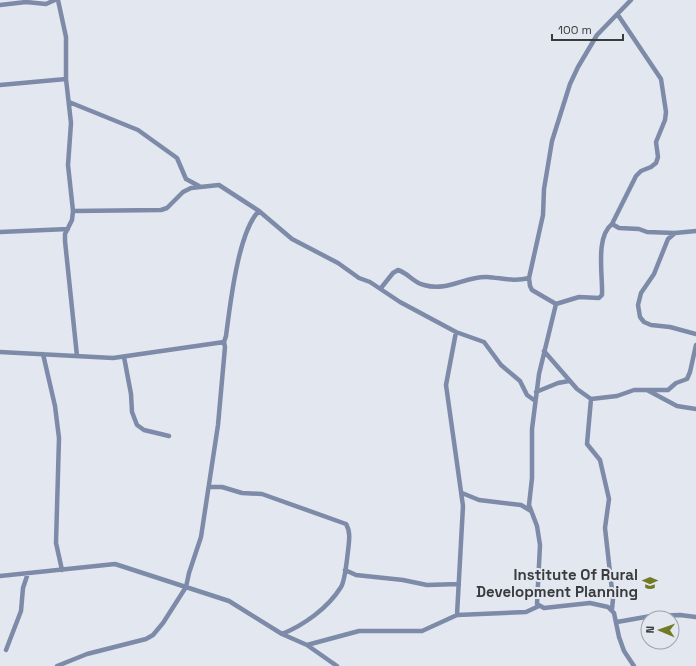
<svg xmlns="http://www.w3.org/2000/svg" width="696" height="666" viewBox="0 0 696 666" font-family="'Space Grotesk',sans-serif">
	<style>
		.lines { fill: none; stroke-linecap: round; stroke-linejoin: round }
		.minor { stroke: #7d8ba8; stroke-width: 4.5 }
		.labels { text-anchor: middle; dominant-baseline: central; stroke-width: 4; stroke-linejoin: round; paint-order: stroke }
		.poi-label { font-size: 15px; font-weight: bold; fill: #393b3e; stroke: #e3e7ef; text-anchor: end }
	</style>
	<rect width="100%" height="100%" fill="#e3e7ef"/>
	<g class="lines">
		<path class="minor" d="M58,0L66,37V79L71,123L68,165L73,211L72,220L65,234V241L77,356
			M0,5L26,2L46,4L55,0
			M0,85L66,79
			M69,102L138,130L177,158L186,179L199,186
			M73,211L161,210L167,208L183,192L191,188L219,185L259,211L292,239L338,263L359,278L370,282L400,302L456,332L484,342L501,365L520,381L527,395L534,400
			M612,224L636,176L641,171L651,167L656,163L658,157L656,142L665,120L666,112L661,79L618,15
			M0,232L68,229
			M675,233L668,239L654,274L641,293L638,305L640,317L644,322L651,325L670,327L696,334
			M381,288L393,273L398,270C408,273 414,283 424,285C448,292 465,276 487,277C502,278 514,282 529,278
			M556,304L532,290L530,286L529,278L543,215L544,189L552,141L570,84L578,67L597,35L631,0
			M456,332L446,385L463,506L457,615
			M544,351L577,389L591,399L617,396L634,390H668L676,383L687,379L690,372L696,345
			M0,352L113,358L224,342L226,336C230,306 238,231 259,211
			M43,354L55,406L59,438L56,543L62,570
			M124,357L131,394L132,412L137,425L144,430L169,436
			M647,390L677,406L696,409
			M536,392L558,383L569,381
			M591,399L587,444L600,460L609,499L605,528L613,599L612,609
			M209,487H222L242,493L262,494L346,524C351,532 349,542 348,551C347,559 345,581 341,587C328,608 304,625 282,634
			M462,493L479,500L521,505L531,511
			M345,570L356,575L403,580L427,585L459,584
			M0,576L115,564L229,601L282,634L307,645L337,666
			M617,622L651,616L680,615L696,617
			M307,645L359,631H422L457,615L526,612L539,606
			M6,650L21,611L23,588L28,573
			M57,666L87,654L146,639L153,635L163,623L186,587L189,573L201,537L218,425L225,347L224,342
			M634,666L624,651L619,637L614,613L608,607L590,603L544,608L537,604L540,545L537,526L529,505L532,478V429L539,374L556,304L579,297L599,298L602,295C603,276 595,237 612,224L619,228L639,229L647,232L675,233L696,231"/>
	</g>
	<defs>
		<g id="university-bare" transform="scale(1.2)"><path d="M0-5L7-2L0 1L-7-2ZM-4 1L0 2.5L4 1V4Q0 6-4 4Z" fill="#737a25" stroke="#e3e7ef" stroke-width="2.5" paint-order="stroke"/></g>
	</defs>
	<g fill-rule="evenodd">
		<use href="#university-bare" x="650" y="583"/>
	</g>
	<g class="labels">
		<g class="poi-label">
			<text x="638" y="574">Institute Of Rural<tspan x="638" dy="17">Development Planning</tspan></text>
		</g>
	</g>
	<g transform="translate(660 630) rotate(272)"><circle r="19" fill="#e3e7ef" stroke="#9fa2a8"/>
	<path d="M0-3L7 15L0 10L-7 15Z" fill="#737a25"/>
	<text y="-6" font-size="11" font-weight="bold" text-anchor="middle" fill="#393b3e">N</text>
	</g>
	<path d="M552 34v6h71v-6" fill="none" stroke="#393b3e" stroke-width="2"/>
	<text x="558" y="34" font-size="12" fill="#393b3e" stroke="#e3e7ef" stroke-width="3" paint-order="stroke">100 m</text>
</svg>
